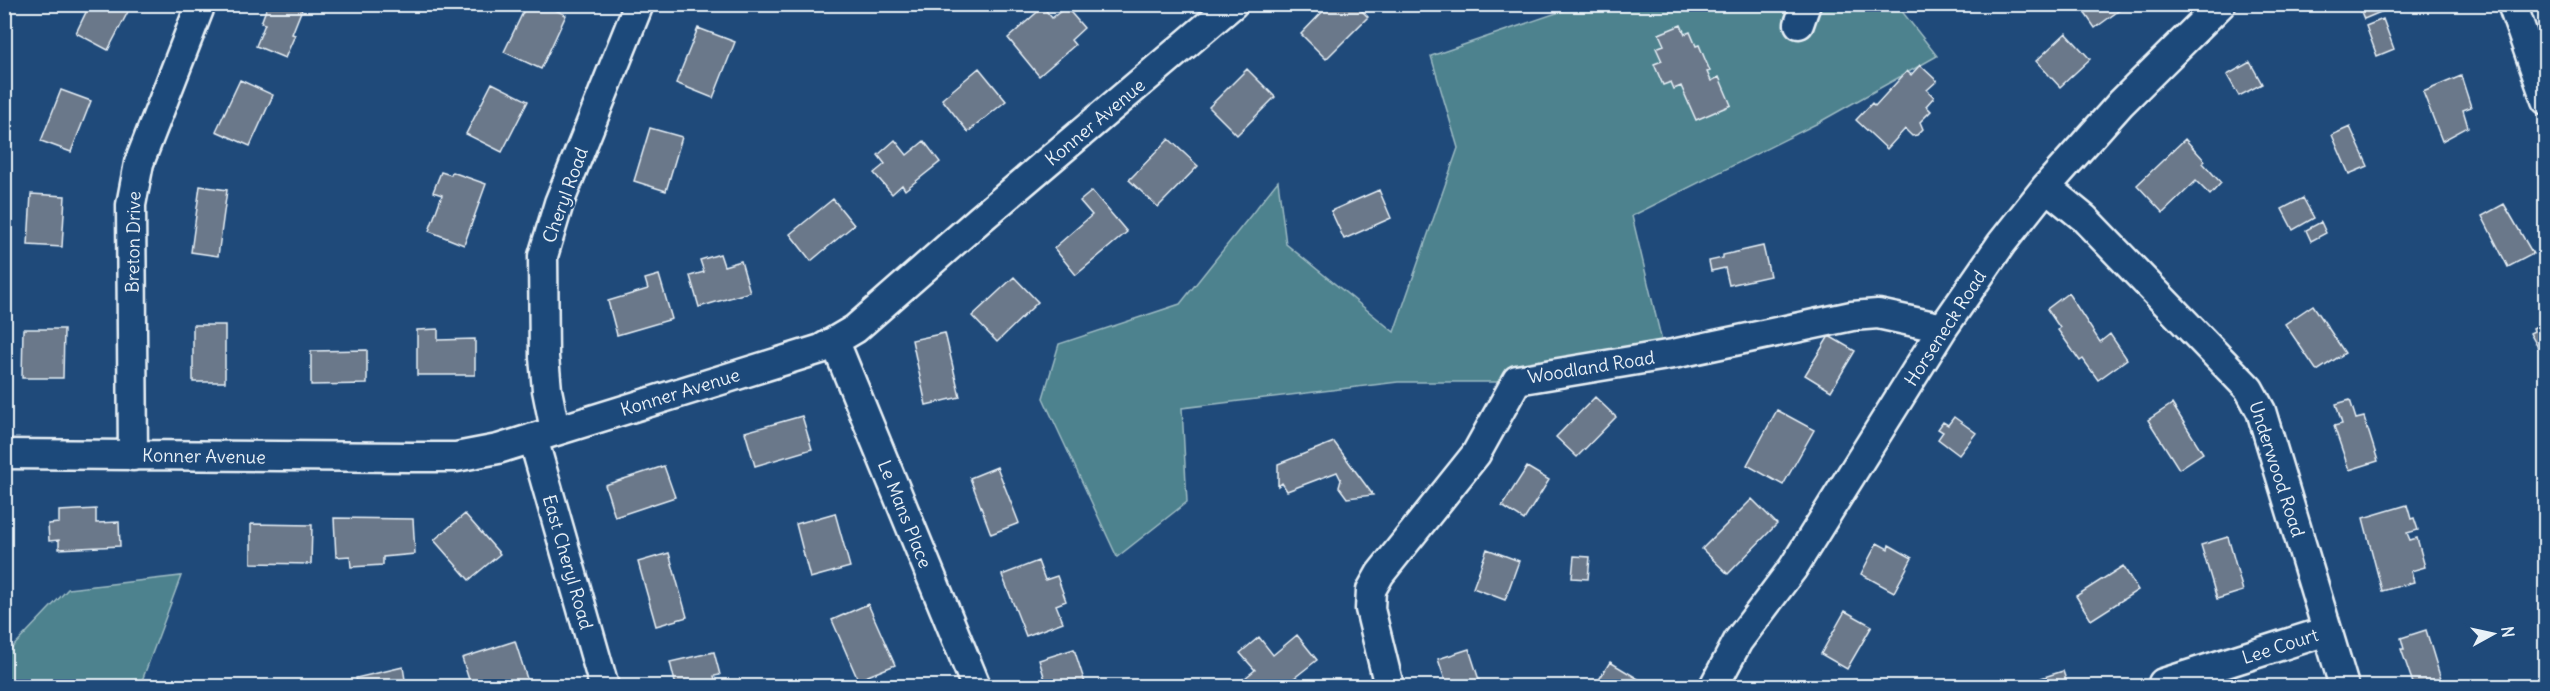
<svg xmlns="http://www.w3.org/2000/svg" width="2550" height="691" viewBox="0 0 2550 691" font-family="Delius,sans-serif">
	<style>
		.green { fill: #4e828e; stroke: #9bbac3; stroke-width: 1.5 }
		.building { fill: #6b788a; stroke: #e8f1f8; stroke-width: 1.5 }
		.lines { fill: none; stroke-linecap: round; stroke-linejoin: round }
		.minor-casing { stroke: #e8f1f8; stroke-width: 33 }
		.minor { stroke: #1f4a7a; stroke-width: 28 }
		.labels { text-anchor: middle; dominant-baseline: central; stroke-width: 4.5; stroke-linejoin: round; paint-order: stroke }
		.street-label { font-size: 18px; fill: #e8f1f8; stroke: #1f4a7a }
	</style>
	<rect width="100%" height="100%" fill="#1f4a7a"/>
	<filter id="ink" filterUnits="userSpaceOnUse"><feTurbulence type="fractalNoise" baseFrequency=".0167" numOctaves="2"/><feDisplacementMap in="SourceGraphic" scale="12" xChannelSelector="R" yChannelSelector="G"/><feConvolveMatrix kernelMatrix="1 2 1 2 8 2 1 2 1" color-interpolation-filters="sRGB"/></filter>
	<g filter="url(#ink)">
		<path class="green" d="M1583,4L1897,5L1937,56L1816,124L1632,216L1664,350L1525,382H1398L1182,408L1187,502L1117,557L1043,398L1059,344L1180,304L1278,181L1286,244L1394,332L1458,148L1431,56Z
			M181,576L140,686H5V655L68,589Z"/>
		<path class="building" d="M90,4H132L108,50L76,33Z
			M268,4H304L292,34L295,35L285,58L256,46L265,24L261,23Z
			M527,4H543L566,15L541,69L504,52Z
			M1330,4H1355L1368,17L1326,59L1301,34Z
			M2087,4H2128L2095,28L2082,9Z
			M2358,4H2388L2390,8L2364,19Z
			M1043,7L1052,18L1066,7L1084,28L1071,40L1075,45L1039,76L1008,38Z
			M2383,19L2394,49L2377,56L2366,26Z
			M1681,25L1685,34L1690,32L1696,46L1699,45L1710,71L1707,72L1711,81L1719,77L1731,105L1696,120L1681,86L1674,89L1671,82L1663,85L1654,64L1662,61L1656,48L1664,45L1659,34Z
			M698,28L735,42L713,98L676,83Z
			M2066,33L2090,59L2060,87L2036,61Z
			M2250,62L2262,84L2239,96L2227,75Z
			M1920,65L1937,81L1927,90L1934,97L1926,106L1931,111L1920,122L1923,129L1917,135L1912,136L1905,129L1887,149L1856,120L1872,103L1875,106L1907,71L1911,75Z
			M979,68L1006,101L968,132L942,99Z
			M1247,69L1275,97L1237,135L1209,107Z
			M2461,76L2471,107L2463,110L2468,127L2442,141L2423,92Z
			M240,80L273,95L250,146L216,131Z
			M492,83L528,101L502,152L466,134Z
			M61,90L91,101L71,152L41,141Z
			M2350,127L2368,166L2349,174L2332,135Z
			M650,128L682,137L666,191L634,181Z
			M1169,139L1198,166L1158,207L1129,180Z
			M2185,139L2205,161L2203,163L2221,183L2210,195L2196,181L2163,213L2137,185Z
			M895,140L907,155L924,141L940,162L905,190L902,185L892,194L874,173L885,164L878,155Z
			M441,172L451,175L452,172L486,184L464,245L429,231L442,195L433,192Z
			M200,186L227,190L218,256L191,252Z
			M1379,190L1391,218L1344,239L1331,211Z
			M1092,191L1127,232L1076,275L1054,248L1092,215L1080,201Z
			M31,194L65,196L62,247L28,245Z
			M2303,198L2314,218L2293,230L2282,209Z
			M833,199L854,225L811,261L790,234Z
			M2504,204L2533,254L2508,267L2482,216Z
			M2321,222L2326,233L2311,241L2306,230Z
			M1763,246L1770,276L1729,285L1725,268L1711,271L1709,261L1723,258V255Z
			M720,254L724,266L741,261L750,292L699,307L690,276L704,272L700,260Z
			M659,275L672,319L617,335L608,301L648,289L645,279Z
			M1014,277L1038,302L997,342L972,316Z
			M2068,293L2100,342L2110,334L2127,359L2098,380L2083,359L2080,361L2058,330L2060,328L2047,309Z
			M2313,305L2345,353L2317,371L2285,324Z
			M2541,324L2542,327L2546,326V362L2530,333L2534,331L2533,328Z
			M193,325H225V382H193Z
			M23,329H64L63,378H22Z
			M438,329V340L475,339V375H417V330Z
			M945,333L960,397L926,405L912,340Z
			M1829,336L1855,351L1831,391L1805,375Z
			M367,350V384L311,385V351Z
			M1595,397L1616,417L1577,457L1556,437Z
			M2350,400L2356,419L2364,417L2378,461L2349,470L2334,426L2342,424L2336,404Z
			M2172,404L2203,453L2179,469L2148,420Z
			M1777,410L1814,430L1783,485L1747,465Z
			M802,416L812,449L755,466L745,432Z
			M1954,417L1976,433L1959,455L1938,439L1943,432L1938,429L1943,422L1948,425Z
			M1334,442L1373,495L1347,498L1339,487L1341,480L1337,472L1287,491L1282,483L1278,486V464Z
			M664,466L675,497L615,517L605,485Z
			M997,467L1019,523L991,534L970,478Z
			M1527,467L1549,480L1524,520L1502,506Z
			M1752,499L1777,524L1728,574L1702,549Z
			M2407,505L2411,519L2414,518L2418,530L2407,533L2410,540L2417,538L2425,567L2411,571L2414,582L2382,591L2363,518Z
			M96,509V523L119,522L120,546L59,549V540L49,541L48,524L59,523V511Z
			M835,513L850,567L810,578L796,524Z
			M465,514L500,554L469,580L434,540Z
			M334,518L413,519L415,554L383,557V565L351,567L350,556L336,557Z
			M251,524L312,525L311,564L251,563Z
			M2228,537L2243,591L2217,599L2201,545Z
			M1877,543L1888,549L1889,545L1912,558L1894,592L1861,574Z
			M1487,549L1519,561L1505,600L1473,588Z
			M669,553L687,617L656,626L638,562Z
			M1574,556L1590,557L1588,579L1572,578Z
			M1038,561L1045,580L1057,576L1066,601L1056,605L1063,622L1026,636L1002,575Z
			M2123,566L2138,590L2091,620L2076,596Z
			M868,604L895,665L858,680L832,620Z
			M1845,611L1872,626L1847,669L1821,654Z
			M2426,630L2443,686H2414L2401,649H2404L2401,638Z
			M1297,635L1317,660L1284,686H1235L1255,670L1240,653L1259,637L1273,655Z
			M515,641L528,682L513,686H471L462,658Z
			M1074,649L1086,686H1047L1039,660Z
			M1469,649L1481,686H1447L1438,659Z
			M714,652L720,675L714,676L717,686H676L670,662Z
			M1610,662L1640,680L1636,686H1595Z
			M403,667L406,686H358L356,678Z
			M2063,671L2067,683L2070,682L2071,686H2044L2041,678Z"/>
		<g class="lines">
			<g class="minor-casing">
				<path id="minor" d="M2512,4L2546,100
					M1799,24L1806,4
					M2046,187L2084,218L2249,389L2261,411L2344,686
					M835,342L976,686
					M555,430L547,390L544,357L543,256L559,203L639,4
					M533,438L604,686
					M4,454L412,457H456L498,449L821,349L855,329L979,220L1233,4
					M133,456L131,205L139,163L201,4
					M2163,683L2327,631
					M1389,686L1370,609L1371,590L1380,574L1476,454L1517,380L1673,354L1852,316L1878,314L1943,328
					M1714,686L1738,641L1793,568L1943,328L2001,244L2046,187L2121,103L2221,4"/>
			</g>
			<use href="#minor" class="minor"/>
		</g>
	</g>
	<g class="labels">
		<g class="street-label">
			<text transform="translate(1095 122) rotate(-40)">Konner Avenue</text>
			<text transform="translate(565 195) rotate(-70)">Cheryl Road</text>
			<text transform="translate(133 242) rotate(-89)">Breton Drive</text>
			<text transform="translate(1945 328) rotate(-57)">Horseneck Road</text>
			<text transform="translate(1591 367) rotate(-9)">Woodland Road</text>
			<text transform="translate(680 392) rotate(-17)">Konner Avenue</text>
			<text transform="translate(204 456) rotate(1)">Konner Avenue</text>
			<text transform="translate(2277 469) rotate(72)">Underwood Road</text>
			<text transform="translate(905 514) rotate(68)">Le Mans Place</text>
			<text transform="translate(568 562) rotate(74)">East Cheryl Road</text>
			<text transform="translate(2280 646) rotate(-18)">Lee Court</text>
		</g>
	</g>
	<rect width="2550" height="691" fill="none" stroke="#1f4a7a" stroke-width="24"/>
	<rect x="12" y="12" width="2526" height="667" fill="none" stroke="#e8f1f8" stroke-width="2" filter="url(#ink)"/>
	<g transform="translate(2493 634) rotate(82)" stroke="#1f4a7a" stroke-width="4.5" paint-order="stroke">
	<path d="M0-4.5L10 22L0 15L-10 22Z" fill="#e8f1f8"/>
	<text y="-9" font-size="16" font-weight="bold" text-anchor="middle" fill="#e8f1f8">N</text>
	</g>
</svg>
